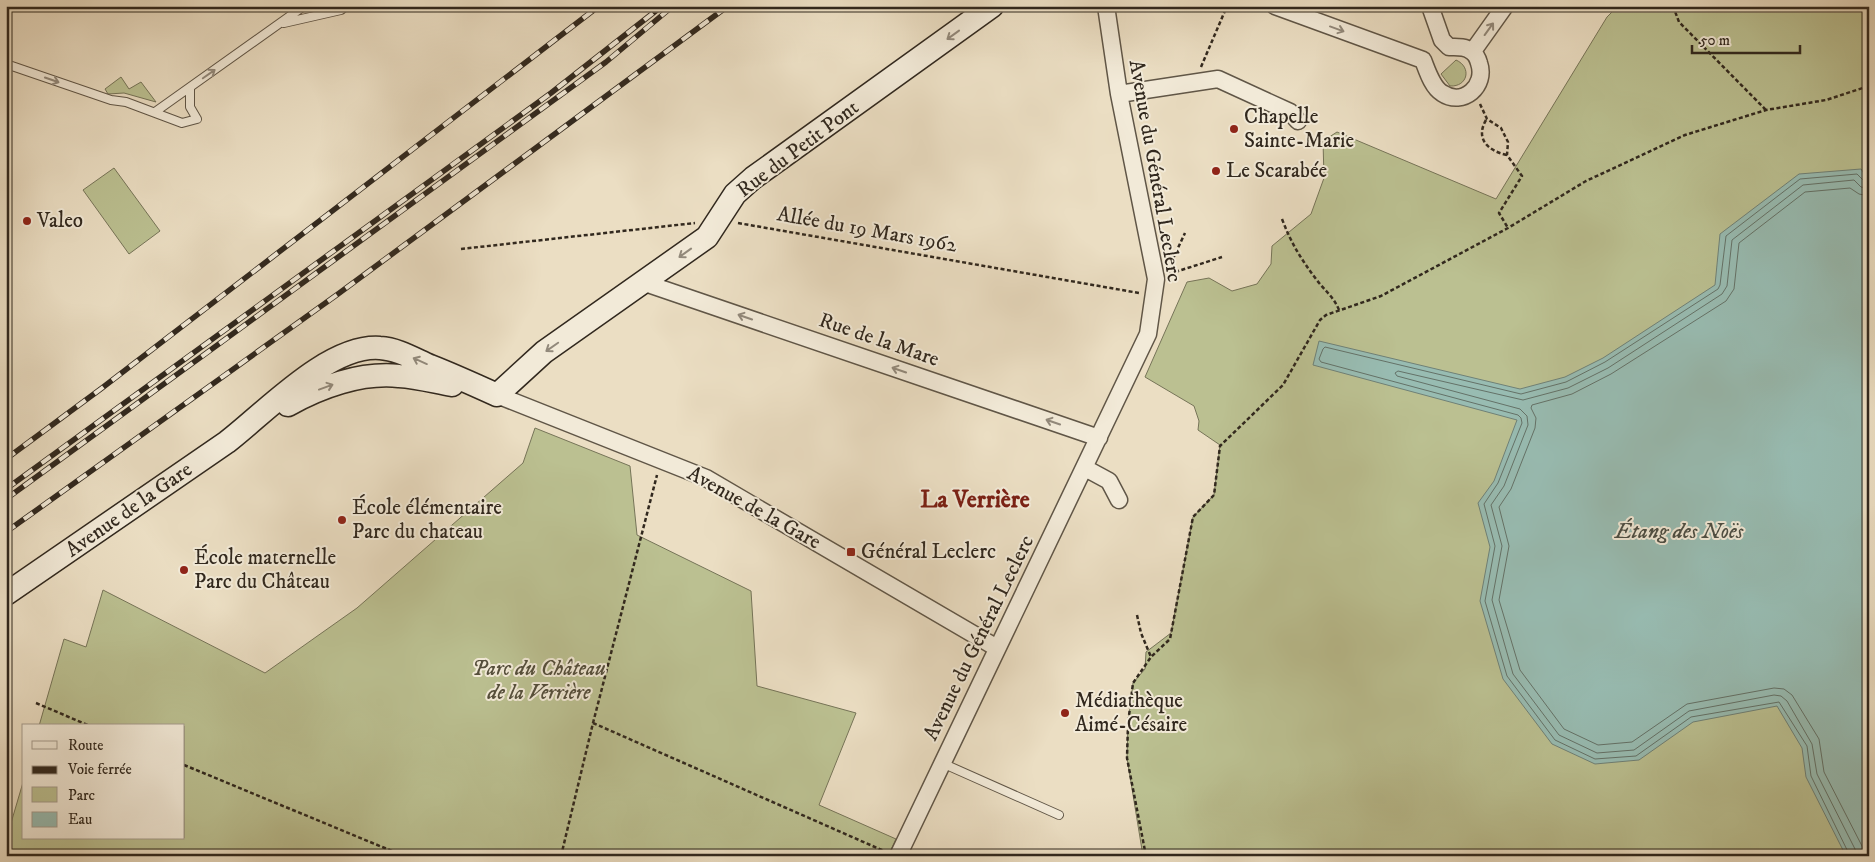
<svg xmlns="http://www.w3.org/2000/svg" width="1875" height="862" viewBox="0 0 1875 862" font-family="'IM FELL DW Pica',serif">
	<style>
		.green { fill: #bbc091; stroke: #767458 }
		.water { fill: #98bcb2; stroke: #6f8177 }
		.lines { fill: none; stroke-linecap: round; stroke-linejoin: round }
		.shore { stroke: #647268; stroke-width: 1 }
		.lane-casing { stroke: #605647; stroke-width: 10 }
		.street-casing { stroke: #605647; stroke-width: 19 }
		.secondary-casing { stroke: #31281e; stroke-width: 25 }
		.path { stroke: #31281e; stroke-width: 2.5; stroke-dasharray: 4 2.5; stroke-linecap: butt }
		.lane { stroke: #f2ead8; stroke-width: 8 }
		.street { stroke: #f2ead8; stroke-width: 16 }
		.secondary { stroke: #f2ead8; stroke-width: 22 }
		.rail-casing { stroke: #31281e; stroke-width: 5.5 }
		.rail { stroke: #f2ead8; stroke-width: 4; stroke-dasharray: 11; stroke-linecap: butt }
		.oneway { stroke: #92897b }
		.poi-dot { fill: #8f2418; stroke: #f2ead8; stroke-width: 2 }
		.labels { text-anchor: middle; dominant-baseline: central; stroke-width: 4; stroke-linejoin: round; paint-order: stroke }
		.poi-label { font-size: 21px; fill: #31281e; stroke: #f2ead8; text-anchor: start }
		.street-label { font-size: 21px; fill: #31281e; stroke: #f2ead8 }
		.park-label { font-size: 21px; font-style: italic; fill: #544e3b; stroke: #f2ead8 }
		.water-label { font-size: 22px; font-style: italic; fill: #4b4d43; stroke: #f2ead8 }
		.quarter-label { font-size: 24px; font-weight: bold; fill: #7a1f14; stroke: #f2ead8 }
	</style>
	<rect width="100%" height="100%" fill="#ebdec3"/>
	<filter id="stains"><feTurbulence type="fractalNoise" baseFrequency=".004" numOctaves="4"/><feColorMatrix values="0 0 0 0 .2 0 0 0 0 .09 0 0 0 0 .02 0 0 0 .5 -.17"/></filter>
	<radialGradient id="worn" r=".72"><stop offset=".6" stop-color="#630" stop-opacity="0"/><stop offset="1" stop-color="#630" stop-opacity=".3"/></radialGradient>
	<path class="green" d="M1618,6H1869V856H1143L1127,758L1128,724L1133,683L1145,669L1146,652L1171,633L1193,517L1214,495L1220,445L1198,430L1199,421L1194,406L1145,377L1187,282L1209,278L1232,291L1257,284L1271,264L1272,246L1311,214L1324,178L1323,141L1337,132L1496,199L1607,17Z
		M1456,60C1472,67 1468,87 1450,86L1441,74Z
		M121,77L129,89L141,82L156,102L124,93L108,94L105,89Z
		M114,168L160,231L129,254L83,190Z
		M535,428L630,466L637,535L751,591L757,686L856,713L819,805L896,839L888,856H6V840L24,779V838H184V726H39L64,639L86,647L103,590L265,673L357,608L523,463Z"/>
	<path class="water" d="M1861,169L1869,181V856H1846L1806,777L1802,748L1777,706L1693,722L1639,760L1595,764L1552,744L1503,679L1480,601L1490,547L1478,503L1494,481L1517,420L1313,365L1319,341L1520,389L1565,377L1603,358L1715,285L1720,234L1799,174Z"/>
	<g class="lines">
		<path class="shore" d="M1850,856L1811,776L1807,746L1779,702L1691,717L1636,756L1595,759L1555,740L1507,676L1485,601L1495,546L1484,504L1498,483L1522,423L1521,418L1518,415L1321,362L1319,359L1323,349L1325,347L1521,394L1566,382L1605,362L1718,289L1720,285L1726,236L1800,179L1857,174L1864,181L1869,183
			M1856,856L1855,849L1817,774L1812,744L1787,701L1781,696L1774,695L1689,711L1634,750L1597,753L1559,735L1513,674L1492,600L1502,546L1491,505L1504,486L1528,425L1527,416L1520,409L1397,376L1395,373L1398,371L1523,400L1568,388L1608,368L1722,294L1727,286L1732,240L1803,185L1854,180L1861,187L1869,189
			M1864,856L1862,846L1824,772L1819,739L1792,695L1784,689L1774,688L1687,704L1632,742L1598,745L1564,729L1520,670L1499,600L1509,546L1499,507L1511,489L1535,428L1536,418L1531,408L1532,405L1572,394L1611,374L1726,301L1734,289L1739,243L1805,192L1850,188L1859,194L1869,196"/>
		<g class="lane-casing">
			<path id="lane" d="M284,23L341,10L346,6
				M6,64L111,100L126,102L182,123L197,119L190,107V88
				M155,112L304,6
				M942,763L1059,815"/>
		</g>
		<g class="street-casing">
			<path id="street" d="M1275,6L1423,60C1427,70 1432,87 1442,93C1463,107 1487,86 1479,63C1478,59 1475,53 1471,51C1465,46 1456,47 1449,47L1442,40L1430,6
				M1473,51L1505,6
				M1119,94L1218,79L1290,112L1298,121
				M645,283L1099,438
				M497,395L706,478L997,648
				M1085,468L1109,481L1119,500
				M898,856L1148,334L1156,279L1119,94L1106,6"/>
		</g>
		<g class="secondary-casing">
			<path id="secondary" d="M497,395L544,352L707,237L735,194L753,178L992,6
				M288,405C320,387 361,372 399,376C417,377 435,382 452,385
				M6,594L227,442C266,412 329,344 380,348C398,349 414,359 430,366C453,375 475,385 497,395"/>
		</g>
		<path class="path" d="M1673,6L1679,22L1766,110
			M1201,67L1227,6
			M1864,88L1869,96
			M1480,104L1487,119L1501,128L1508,142L1507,155L1522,176L1499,213L1508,228
			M1486,120C1475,139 1488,151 1507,155
			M1282,219C1291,243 1301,259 1316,279C1324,290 1334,297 1339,310
			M738,223L1139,293
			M461,249L695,223
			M1170,265L1185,233
			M1169,274L1222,257
			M1137,615L1141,633L1151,657
			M36,703L90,726
			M593,723L884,851
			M184,765L404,856
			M561,856L593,723L657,475
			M1146,856L1127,758L1128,724L1133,683L1151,657L1170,639L1193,517L1214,495L1220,446L1283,385L1320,320L1326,315L1381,296L1508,228L1586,181L1685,135L1766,110L1826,100L1869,86"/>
		<use href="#lane" class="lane"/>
		<use href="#street" class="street"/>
		<use href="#secondary" class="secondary"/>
		<g class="rail-casing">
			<path id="rail" d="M6,459L102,388L599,6
				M6,489L551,93L662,6
				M6,499L606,62L673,6
				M6,532L338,294L728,6"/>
		</g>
		<use href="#rail" class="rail"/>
	</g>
	<defs><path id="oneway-shaft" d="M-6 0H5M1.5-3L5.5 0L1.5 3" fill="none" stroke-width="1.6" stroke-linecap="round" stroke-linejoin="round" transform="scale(1.25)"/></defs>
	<g class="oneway">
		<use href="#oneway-shaft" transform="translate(1337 29) rotate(20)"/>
		<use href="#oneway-shaft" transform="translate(1489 29) rotate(-54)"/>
		<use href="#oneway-shaft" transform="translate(953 35) rotate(144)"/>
		<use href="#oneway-shaft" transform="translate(209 74) rotate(-35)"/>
		<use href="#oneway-shaft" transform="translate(52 80) rotate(19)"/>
		<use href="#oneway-shaft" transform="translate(685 253) rotate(144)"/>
		<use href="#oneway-shaft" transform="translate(745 317) rotate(-161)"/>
		<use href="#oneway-shaft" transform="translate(552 347) rotate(145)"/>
		<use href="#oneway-shaft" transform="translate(420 361) rotate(-156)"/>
		<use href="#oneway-shaft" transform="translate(899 370) rotate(-161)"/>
		<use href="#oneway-shaft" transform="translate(326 387) rotate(-20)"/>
		<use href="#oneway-shaft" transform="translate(1053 422) rotate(-161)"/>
	</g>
	<g class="poi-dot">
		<circle cx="1234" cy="129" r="5"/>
		<circle cx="1216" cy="171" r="5"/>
		<circle cx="27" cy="221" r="5"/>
		<circle cx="342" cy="520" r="5"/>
		<rect x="846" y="547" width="10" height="10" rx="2.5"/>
		<circle cx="184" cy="570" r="5"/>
		<circle cx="1065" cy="713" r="5"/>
	</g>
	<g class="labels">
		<g class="poi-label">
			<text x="1244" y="117">Chapelle<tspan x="1244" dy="24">Sainte-Marie</tspan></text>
			<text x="1226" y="171">Le Scarabée</text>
			<text x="37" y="221">Valeo</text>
			<text x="352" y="508">École élémentaire<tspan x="352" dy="24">Parc du chateau</tspan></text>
			<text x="861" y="552">Général Leclerc</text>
			<text x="194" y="558">École maternelle<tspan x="194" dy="24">Parc du Château</tspan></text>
			<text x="1075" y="701">Médiathèque<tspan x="1075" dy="24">Aimé-Césaire</tspan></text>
		</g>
		<g class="street-label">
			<text transform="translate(798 149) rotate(-37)">Rue du Petit Pont</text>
			<text transform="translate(1155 171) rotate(80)">Avenue du Général Leclerc</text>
			<text transform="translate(867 230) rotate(10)">Allée du 19 Mars 1962</text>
			<text transform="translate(879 340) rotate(19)">Rue de la Mare</text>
			<text transform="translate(754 508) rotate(29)">Avenue de la Gare</text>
			<text transform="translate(129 510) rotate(-35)">Avenue de la Gare</text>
			<text transform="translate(979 638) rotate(-64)">Avenue du Général Leclerc</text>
		</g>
		<g class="park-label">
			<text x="539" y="669">Parc du Château<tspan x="539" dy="24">de la Verrière</tspan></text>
		</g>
		<g class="water-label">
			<text x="1679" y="531">Étang des Noës</text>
		</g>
		<g class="quarter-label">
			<text x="975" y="500">La Verrière</text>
		</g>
	</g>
	<rect width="1875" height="862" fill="none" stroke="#ebdec3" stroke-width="25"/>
	<rect x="8" y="8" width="1860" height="847" fill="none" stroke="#31281e" stroke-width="2.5"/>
	<rect x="12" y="12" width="1850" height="837" fill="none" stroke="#31281e"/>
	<rect x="22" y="724" width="162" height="115" fill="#f2ead8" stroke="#a59c8e"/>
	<rect x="32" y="741" width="25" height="8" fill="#f2ead8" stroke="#a59c8e"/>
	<text x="68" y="750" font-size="15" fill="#31281e">Route</text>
	<rect x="32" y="766" width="25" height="8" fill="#31281e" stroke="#a59c8e"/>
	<text x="68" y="774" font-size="15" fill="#31281e">Voie ferrée</text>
	<rect x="32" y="787" width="25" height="15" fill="#bbc091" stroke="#a59c8e"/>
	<text x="68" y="800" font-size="15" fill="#31281e">Parc</text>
	<rect x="32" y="812" width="25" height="15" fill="#98bcb2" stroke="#a59c8e"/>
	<text x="68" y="824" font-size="15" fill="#31281e">Eau</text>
	<path d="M1692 45v8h108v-8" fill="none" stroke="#31281e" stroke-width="2.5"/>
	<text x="1700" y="45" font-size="15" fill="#31281e" stroke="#f2ead8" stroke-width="4" paint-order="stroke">50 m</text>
	<rect width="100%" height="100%" filter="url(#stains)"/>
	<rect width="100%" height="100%" fill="url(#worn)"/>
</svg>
